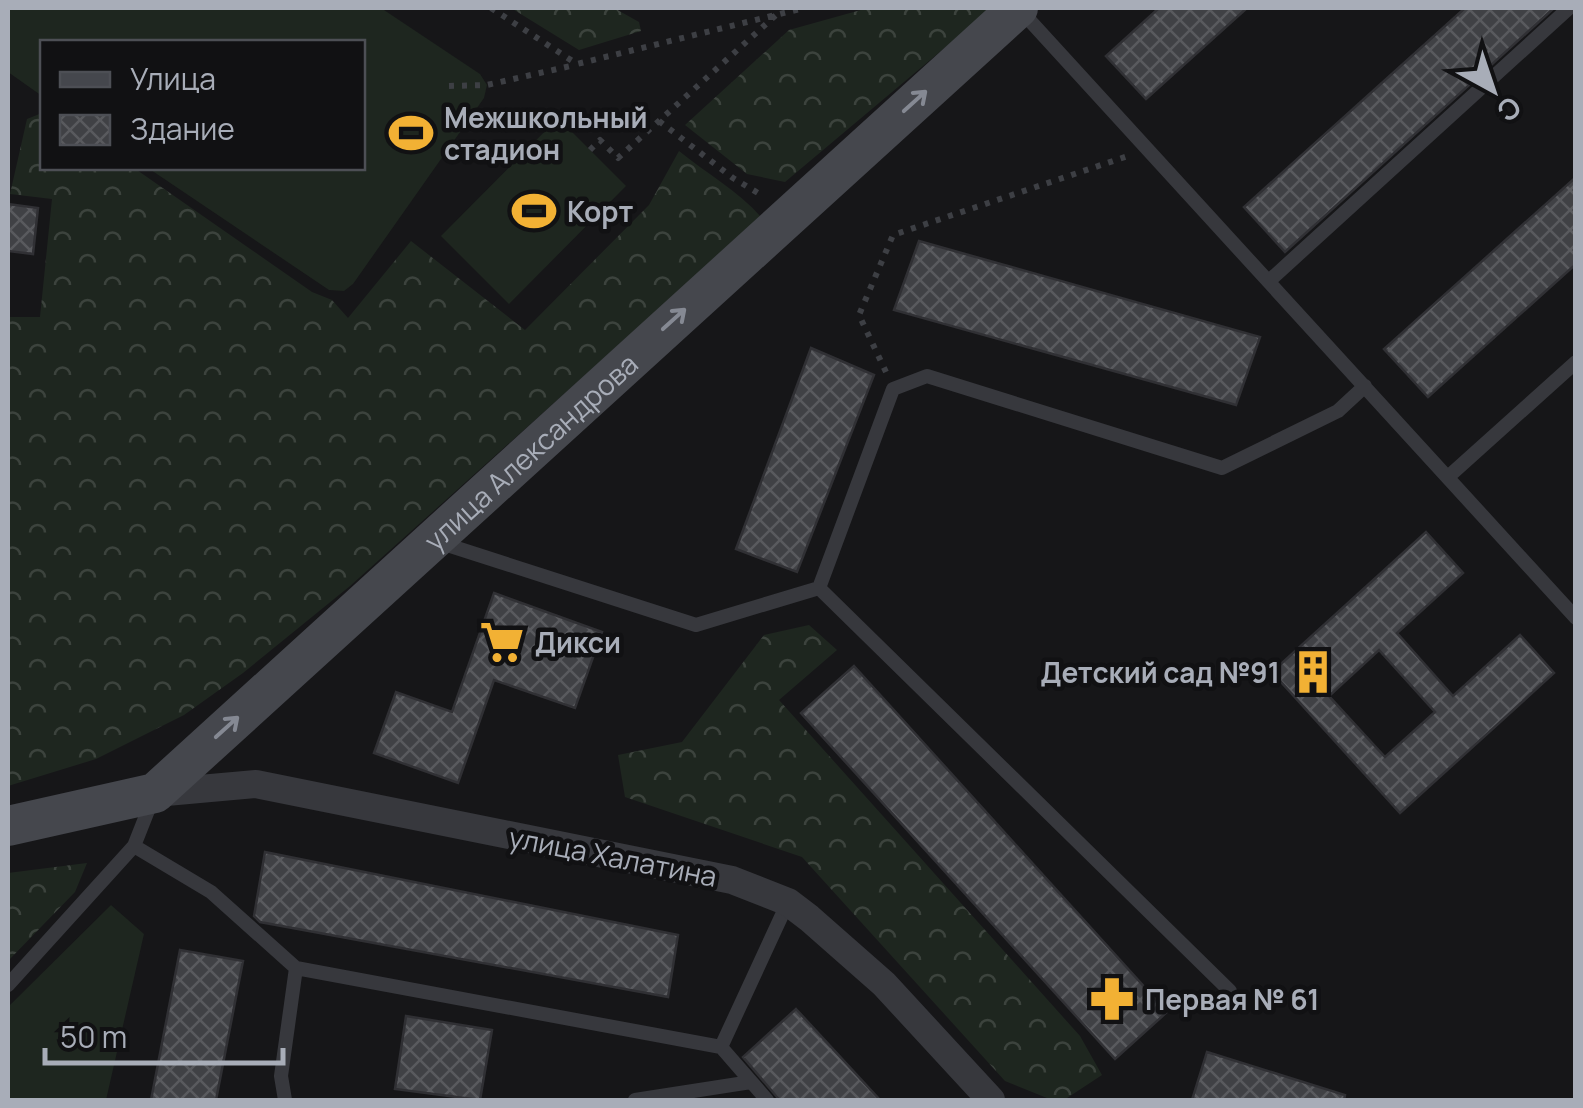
<svg xmlns="http://www.w3.org/2000/svg" width="1583" height="1108" viewBox="0 0 1583 1108" font-family="Manrope,sans-serif">
	<style>
		.grass { fill: #1e261f }
		.forest { fill: url(#forest-crowns) }
		.building { fill: url(#building-cross-hatch); stroke: #303034; stroke-width: 2.5; fill-rule: evenodd }
		.lines { fill: none; stroke-linecap: round; stroke-linejoin: round }
		.path { stroke: #3d3f44; stroke-width: 6; stroke-dasharray: 5 8; stroke-linecap: butt }
		.lane { stroke: #37383d; stroke-width: 14 }
		.street { stroke: #37383d; stroke-width: 28 }
		.secondary { stroke: #45474d; stroke-width: 40 }
		.oneway { stroke: #858993 }
		.labels { text-anchor: middle; dominant-baseline: central; stroke-width: 9; stroke-linejoin: round; paint-order: stroke }
		.poi-label { font-size: 28px; font-weight: bold; fill: #a8adb8; stroke: #111113; text-anchor: start }
		.street-label { font-size: 28px; fill: #a8adb8; stroke: #111113 }
	</style>
	<defs>
		<pattern id="forest-crowns" width="20" height="18" patternUnits="userSpaceOnUse" patternTransform="scale(2.5)"><rect width="20" height="18" fill="#1e261f"/><path d="M2 6a3 3 0 1 1 6 0M12 15a3 3 0 1 1 6 0" fill="none" stroke="#3c433d"/></pattern>
		<pattern id="building-cross-hatch" width="8" height="8" patternUnits="userSpaceOnUse" patternTransform="scale(2.5)"><rect width="8" height="8" fill="#404145"/><path d="M0 0l8 8M0 8l8-8" fill="none" stroke="#595a5e"/></pattern>
	</defs>
	<rect width="100%" height="100%" fill="#161618"/>
	<path class="grass" d="M8,8H381L480,74L487,85L484,98L353,284L344,291L329,290L148,168H362V42H42V96L8,72Z
		M558,118L626,186L509,304L441,236Z
		M111,905L144,934L106,1100H8V1007Z"/>
	<path class="forest" d="M511,8H614L639,22L641,31L579,50Z
		M868,8H992L785,182L747,174L685,125L789,30Z
		M42,113V168H134L312,292L332,300L348,318L411,241L525,330L649,205L679,151C707,174 737,190 761,217L350,586L243,673L184,715L96,759L8,786V317H40L52,199L10,194L27,119Z
		M809,625L837,650L779,700L1080,1036L1102,1075L1064,1100H1052L1005,1081L802,857L625,797L618,755L682,742L764,635Z
		M87,863L75,892L8,961V873Z"/>
	<path class="building" d="M1159,8H1247L1146,99L1106,56Z
		M1465,8H1554L1285,252L1244,207Z
		M1576,177V264L1428,397L1384,349Z
		M8,204L38,208L33,254L8,251Z
		M919,241L1260,337L1236,405L894,310Z
		M811,348L874,375L797,572L736,549Z
		M1426,532L1463,573L1397,633L1453,696L1520,635L1554,673L1400,813L1272,672ZM1379,650L1435,712L1385,757L1329,696Z
		M494,593L602,632L575,708L494,680L458,783L374,753L396,692L452,712Z
		M854,666L1167,1012L1115,1059L801,713Z
		M265,852L678,935L668,997L260,922L254,916Z
		M180,950L243,961L216,1100H151Z
		M796,1009L880,1100H780L777,1097L743,1057Z
		M406,1016L492,1030L480,1100L395,1089Z
		M1207,1052L1345,1095L1344,1100H1192Z"/>
	<g class="lines">
		<path class="path" d="M491,8L577,64L804,8
			M449,86L487,85L575,65
			M659,121L733,178L763,196
			M590,150L600,140L618,158L776,15
			M886,372L859,315L893,235L1128,156"/>
		<path class="lane" d="M1022,12L1576,618
			M1269,281L1569,8
			M1448,477L1576,362
			M438,542L696,625L819,588
			M153,798L134,846L211,892L296,968L721,1047L767,1100
			M8,985L134,846
			M1230,991L819,588L893,389L927,376L1222,468L1338,411L1365,386
			M721,1047L788,902
			M285,1100L281,1076L296,968
			M635,1100L751,1082"/>
		<path class="street" d="M155,793L256,784L732,880L788,902L809,918L884,984L991,1100"/>
		<path class="secondary" id="s1" d="M8,826L155,793L1018,8"/>
	</g>
	<defs><path id="oneway-shaft" d="M-6 0H5M1.5-3L5.5 0L1.5 3" fill="none" stroke-width="1.6" stroke-linecap="round" stroke-linejoin="round" transform="scale(2.5)"/></defs>
	<g class="oneway">
		<use href="#oneway-shaft" transform="translate(915 101) rotate(-42)"/>
		<use href="#oneway-shaft" transform="translate(674 319) rotate(-42)"/>
		<use href="#oneway-shaft" transform="translate(227 727) rotate(-42)"/>
	</g>
	<defs>
		<g id="stadium-bare" transform="scale(3.45)"><path d="M0-5a6.5 5 0 1 0 0 10a6.5 5 0 1 0 0-10ZM-3.5-1.8h7v3.6h-7Z" fill="#f2b134" stroke="#111113" stroke-width="2.5" paint-order="stroke"/></g>
		<g id="supermarket-bare" transform="scale(3.45)"><path d="M-6-5.5h2.5l.6 2H6L4.5 2H-2.5L-4.4-4H-6ZM-1.5 3.2a1.3 1.3 0 1 0 .1 0ZM3 3.2a1.3 1.3 0 1 0 .1 0Z" fill="#f2b134" stroke="#111113" stroke-width="2.5" paint-order="stroke"/></g>
		<g id="building-bare" transform="scale(3.45)"><path d="M-4-6H4V6H1V3H-1V6H-4ZM-2.5-4.3h1.7v1.8h-1.7ZM.8-4.3h1.7v1.8H.8ZM-2.5-1h1.7V.8h-1.7ZM.8-1h1.7V.8H.8Z" fill="#f2b134" stroke="#111113" stroke-width="2.5" paint-order="stroke"/></g>
		<g id="pharmacy-bare" transform="scale(3.45)"><path d="M-2-6h4v4h4v4h-4v4h-4v-4h-4v-4h4Z" fill="#f2b134" stroke="#111113" stroke-width="2.5" paint-order="stroke"/></g>
	</defs>
	<g fill-rule="evenodd">
		<use href="#stadium-bare" x="411" y="133"/>
		<use href="#stadium-bare" x="534" y="211"/>
		<use href="#supermarket-bare" x="502" y="642"/>
		<use href="#building-bare" x="1313" y="672"/>
		<use href="#pharmacy-bare" x="1112" y="999"/>
	</g>
	<g class="labels">
		<g class="poi-label">
			<text x="444" y="117">Межшкольный<tspan x="444" dy="32">стадион</tspan></text>
			<text x="567" y="211">Корт</text>
			<text x="535" y="642">Дикси</text>
			<text x="1280" y="672" text-anchor="end">Детский сад №91</text>
			<text x="1145" y="999">Первая № 61</text>
		</g>
		<g class="street-label">
			<text stroke="none"><textPath href="#s1" startOffset="658">улица Александрова</textPath></text>
			<text transform="translate(613 856) rotate(11)">улица Халатина</text>
		</g>
	</g>
	<rect width="1583" height="1108" fill="none" stroke="#a8adb8" stroke-width="20"/>
	<rect x="40" y="40" width="325" height="130" fill="#111113" stroke="#4d4f55" stroke-width="2.5"/>
	<rect x="60" y="72" width="50" height="15" fill="#45474d" stroke="#4d4f55" stroke-width="2.5"/>
	<text x="130" y="90" font-size="30" fill="#a8adb8">Улица</text>
	<rect x="60" y="115" width="50" height="30" fill="url(#building-cross-hatch)" stroke="#4d4f55" stroke-width="2.5"/>
	<text x="130" y="140" font-size="30" fill="#a8adb8">Здание</text>
	<g transform="translate(1493 90) rotate(140)" stroke="#111113" stroke-width="8" paint-order="stroke">
	<path d="M0-8L18 38L0 25L-18 38Z" fill="#a8adb8"/>
	<text y="-15" font-size="28" font-weight="bold" text-anchor="middle" fill="#a8adb8">С</text>
	</g>
	<path d="M45 1048v15h238v-15" fill="none" stroke="#a8adb8" stroke-width="5"/>
	<text x="60" y="1048" font-size="30" fill="#a8adb8" stroke="#111113" stroke-width="8" paint-order="stroke">50 m</text>
</svg>
